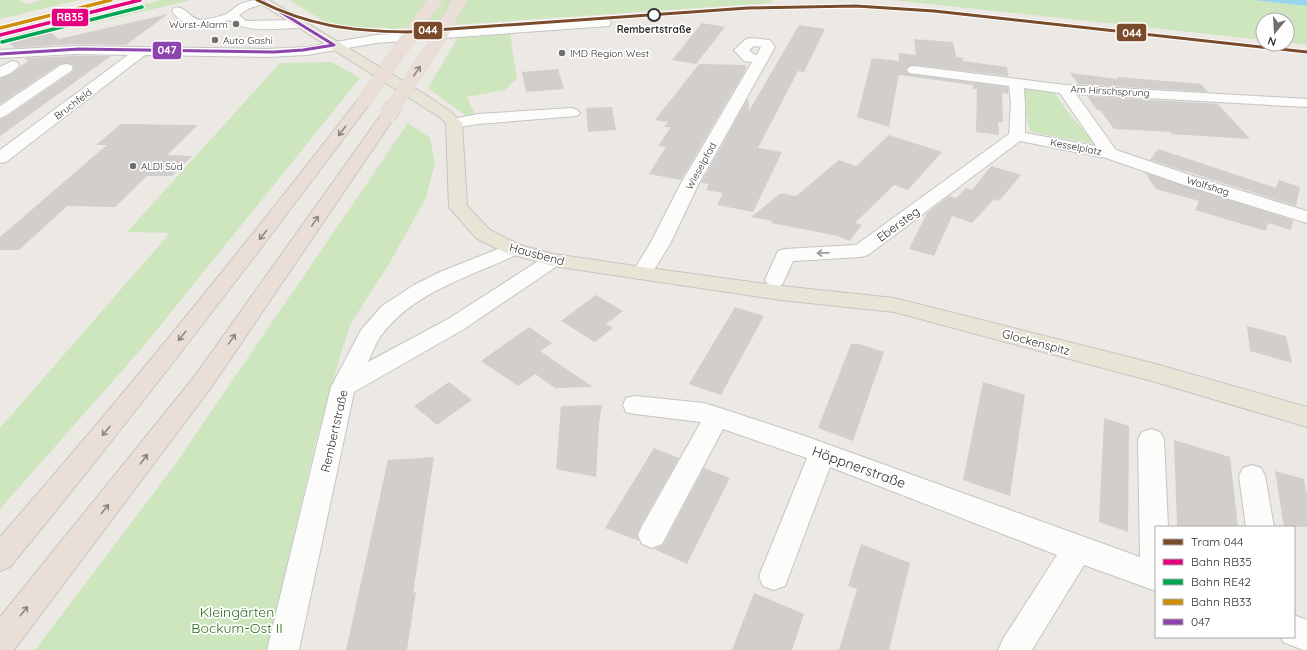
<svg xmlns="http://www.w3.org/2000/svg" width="1307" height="650" viewBox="0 0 1307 650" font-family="Quicksand,sans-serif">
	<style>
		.green { fill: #cee6be }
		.water { fill: #99d6ec }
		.building { fill: #d1cecb }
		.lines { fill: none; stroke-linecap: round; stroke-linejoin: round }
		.minor-casing { stroke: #c5c4c5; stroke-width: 2 }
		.major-casing { stroke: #c6c5c4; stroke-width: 2 }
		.highway-casing { stroke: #c6c5c4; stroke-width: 2 }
		.minor { fill: #fcfcfb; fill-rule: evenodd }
		.major { fill: #e8e4d6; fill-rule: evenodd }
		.highway { fill: #eadfd6; fill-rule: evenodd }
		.rail { stroke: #dfdfe1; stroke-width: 2 }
		.highway-bridge-far1-casing { stroke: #c6c5c4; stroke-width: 14; stroke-linecap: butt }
		.highway-bridge-casing { stroke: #c6c5c4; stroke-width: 18; stroke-linecap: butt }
		.highway-bridge-far1 { stroke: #eadfd6; stroke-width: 14 }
		.highway-bridge { stroke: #eadfd6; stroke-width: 17 }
		.bus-1-casing { stroke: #fff; stroke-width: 5 }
		.bus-1 { stroke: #8e44ad; stroke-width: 3 }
		.rail-1-casing { stroke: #fff; stroke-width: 5.5 }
		.rail-2-casing { stroke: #fff; stroke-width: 5.5 }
		.rail-3-casing { stroke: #fff; stroke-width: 5.5 }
		.rail-1 { stroke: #e5007d; stroke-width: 3.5 }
		.rail-2 { stroke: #00a651; stroke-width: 3.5 }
		.rail-3 { stroke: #cf8e09; stroke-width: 3.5 }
		.tram-1-casing { stroke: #fff; stroke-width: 5 }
		.tram-1 { stroke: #7a4b2a; stroke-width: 3 }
		.oneway { stroke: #8c8682 }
		.oneway2 { stroke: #959594 }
		.stop-dot { fill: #fff; stroke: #2e2e2e; stroke-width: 2 }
		.poi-dot { fill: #706f6e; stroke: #fff; stroke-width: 1.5 }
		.labels { text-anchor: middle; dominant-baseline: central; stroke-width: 3.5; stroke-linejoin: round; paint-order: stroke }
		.far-poi-label { font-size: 10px; fill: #2e2e2e; stroke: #fff; text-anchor: start }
		.far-stop-label { font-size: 10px; font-weight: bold; fill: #2e2e2e; stroke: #fff }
		.far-street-label { font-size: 10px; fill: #2e2e2e; stroke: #fff }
		.street-label { font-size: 12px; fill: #2e2e2e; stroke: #fff }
		.near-street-label { font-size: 14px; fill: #2e2e2e; stroke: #fff }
		.near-park-label { font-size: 14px; fill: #2c6e1b; stroke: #fff }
		.line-badge { stroke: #fff; stroke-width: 1.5 }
		.badge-label { font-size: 11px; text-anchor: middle; font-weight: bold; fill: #fff }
	</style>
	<rect width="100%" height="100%" fill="#ece8e4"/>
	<path class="green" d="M0,0H18L27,4L43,0H79L0,19Z
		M161,0H192L54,32L50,28Z
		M289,0H772L771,3L393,29L356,27L329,24Z
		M892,0H1253L1307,6V45L1287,42V20H1263V40Z
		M510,34L517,79L505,90L467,97L476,117L469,118L428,88L458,37Z
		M332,62L360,78L143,347L0,509V428L170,233L127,232L280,63Z
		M1023,89L1054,92L1067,111L1095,144L1030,132L1024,103Z
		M408,123L430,138L435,163L426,198L389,264L350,325L342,350L316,441L267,650H35L172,469Z"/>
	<path class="water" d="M1253,0H1307V6Z"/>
	<path class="building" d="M168,14L126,45L75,44L14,48L4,38L46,28L59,39Z
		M702,23L725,27L696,64L672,60Z
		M799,25L825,29L804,72L798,71L758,148L782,152L753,212L717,205L723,193L706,190L709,184L701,183L748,98L749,111Z
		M914,39L953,42L956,57L963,58V61L1007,67L1008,76L914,65L909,66L906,69L909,74L1008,87V94L1002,93L1003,122H998L999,135L976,132L977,89H973V85L899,75L889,127L857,117L872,58L899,61V53L916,55Z
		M75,56H111L0,136V119L6,117L72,72L74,67L71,64H60L0,104V79L11,74L28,61L25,58Z
		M699,64L746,65V69L681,180L649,174L666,147L658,146L671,127H664L668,122L655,120Z
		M558,69L564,89L526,92L522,72Z
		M1070,73L1118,79L1117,77L1201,84L1208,92L1078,84Z
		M1087,96L1218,104L1250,139L1170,134L1172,132L1114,129L1100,110H1097Z
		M612,107L616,130L588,132L586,108Z
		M121,124L198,125L167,155L192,156L172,176H147L115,207L67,206L19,250H0V237L107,145H96Z
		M889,135L942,152L908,190L894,185L855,223L862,225L849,241L838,236L771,223L772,221L751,217L781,193L796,196L839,160L856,166Z
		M1158,149L1276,188L1279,180L1300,187L1296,206L1150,160Z
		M991,166L1021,175L999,201L994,199L972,223L952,216L934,256L909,249L927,213L949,196L956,198L966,188L972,190Z
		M1145,173L1293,220L1291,230L1268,223L1266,231L1195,210L1199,201L1156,189Z
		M596,295L623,311L606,324L613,328L595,342L561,321Z
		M735,307L764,316L721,395L689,384Z
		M1247,326L1286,336L1292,363L1250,351Z
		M529,327L552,343L540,351L593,387L555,388L535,374L518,386L481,361Z
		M851,344H859L884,352L853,441L818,428Z
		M449,382L472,400L437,425L414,406Z
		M983,382L1025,395L1010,496L963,480Z
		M602,405L599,424L596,477L556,469L561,406Z
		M1104,418L1129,426L1128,532L1099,522Z
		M1174,440L1230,457L1238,527H1177Z
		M654,448L679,458L641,525L637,534L639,541L605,528Z
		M434,457L413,593L416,592L407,650H346L388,460Z
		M704,468L730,478L687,564L654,549L663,545Z
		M1275,471L1304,479L1307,496V527H1284Z
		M861,544L910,563L889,650H839L857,589L848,586Z
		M754,593L804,614L792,650H732Z"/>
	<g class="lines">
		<g class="minor-casing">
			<path id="minor" d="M267,0L266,3L250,8L239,15L246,21L299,20L303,21L305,24L303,27L299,28C277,28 249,34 230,20C207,26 188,34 172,11L174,8C186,5 189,19 201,20C205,20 224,16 228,13C233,10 236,5 243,3C251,0 259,0 267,0Z
				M605,19L609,20L611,23L609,26L376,43L307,55L266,57L145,55L6,162L0,163V150L128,55L75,54L0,58V50L75,46L266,49L307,47L376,35Z
				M751,38L770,40L775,47L698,185L670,244L652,273L649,278L642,279L635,278L632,273L650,244L680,185L752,62L744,61L734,50L746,39ZM754,46L761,47L757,55L753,54L749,50Z
				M12,61L17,62L19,65C15,71 7,76 0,77V67Z
				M66,64L71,65L73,68L71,71L5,116L0,118V106L61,65Z
				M914,66L1065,85L1307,99V107L1076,94L1116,150L1196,177L1307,211V223L1184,185L1106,158L1020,141L868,255L861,257L793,261L782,285L775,287L768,285L765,280L778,251L785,249L856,245L1009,134L1011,104L1009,86L909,73L907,70L909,67ZM1024,88L1060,93L1096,146L1025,133V104Z
				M572,108L577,110L580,113L577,116L478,124L454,128L448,126L446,123L448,120L478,114Z
				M513,243L520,245L523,249L520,253C471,277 413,291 380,337C375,344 372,354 368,362L448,319L546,256L553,254L560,256L563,260L560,264L464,329L354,392L299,650H267L331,387L361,330L382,306L414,285L440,272Z
				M635,396L704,403L726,410L802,435L1140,557L1138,439L1142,432L1151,429L1160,432L1164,439L1168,527H1156V591L1084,565L1032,650H998L1003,639L1057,555L830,467L785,586L774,590L763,586L759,576L807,458L723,429L662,544L652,548L642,544L638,535L642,526L701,422L635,414L626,412L623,405L626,398Z
				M1252,465L1261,468L1265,476L1274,527H1246L1239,476L1243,468Z
				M1294,615L1307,620V650H1303L1283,642L1281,637H1294Z"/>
		</g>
		<g class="major-casing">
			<path id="major" d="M255,0H269L426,95L451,112L462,123L467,206L490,230L520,245L554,254L642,267L781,286L894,298L1152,363L1307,407V427L1152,381L894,312L781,300L553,266L506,253L476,238L449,207L446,124L441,118Z"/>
		</g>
		<g class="highway-casing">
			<path id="highway" d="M365,96L370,97L372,100L370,103C253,260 134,416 10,567L0,571V537C125,394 244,247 360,97Z
				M388,110L393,112L396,115L210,389L14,650H0V617L194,377L383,112Z"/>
		</g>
		<use href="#minor" class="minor"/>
		<use href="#major" class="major"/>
		<use href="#highway" class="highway"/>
		<path class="rail" d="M0,28L114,0"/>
		<g class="highway-bridge-far1-casing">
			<path id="highway-bridge-far1" d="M365,100L435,0
				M393,107L433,47L460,0"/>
		</g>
		<g class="highway-bridge-casing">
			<path id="highway-bridge" d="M388,115L394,106"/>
		</g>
		<use href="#highway-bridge-far1" class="highway-bridge-far1"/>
		<use href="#highway-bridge" class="highway-bridge"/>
		<g class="bus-1-casing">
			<path id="bus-1" d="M261,0L334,45
				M0,54L79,49L274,52L303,50L334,45"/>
		</g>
		<use href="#bus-1" class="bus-1"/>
		<g class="rail-1-casing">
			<path id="rail-1" d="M0,35L140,0"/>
		</g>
		<g class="rail-2-casing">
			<path id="rail-2" d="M2,42L142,7"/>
		</g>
		<g class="rail-3-casing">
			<path id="rail-3" d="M0,28L111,0"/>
		</g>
		<use href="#rail-1" class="rail-1"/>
		<use href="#rail-2" class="rail-2"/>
		<use href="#rail-3" class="rail-3"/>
		<g class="tram-1-casing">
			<path id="tram-1" d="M257,0C309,26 350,31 407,32L748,8L856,6L934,11L1307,52"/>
		</g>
		<use href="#tram-1" class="tram-1"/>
	</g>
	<defs><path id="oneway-shaft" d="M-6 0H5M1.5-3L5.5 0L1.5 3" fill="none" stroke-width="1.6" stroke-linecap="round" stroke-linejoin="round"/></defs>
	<g class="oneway">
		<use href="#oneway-shaft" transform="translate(417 71) rotate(-56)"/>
		<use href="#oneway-shaft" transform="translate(342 131) rotate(127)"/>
		<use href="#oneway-shaft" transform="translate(315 221) rotate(-56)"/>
		<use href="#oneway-shaft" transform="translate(263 235) rotate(129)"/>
		<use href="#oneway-shaft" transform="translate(182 336) rotate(129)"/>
		<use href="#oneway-shaft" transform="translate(232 339) rotate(-55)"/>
		<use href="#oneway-shaft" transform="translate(106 431) rotate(130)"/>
		<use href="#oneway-shaft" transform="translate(144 459) rotate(-53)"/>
		<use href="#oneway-shaft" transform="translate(105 509) rotate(-52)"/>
		<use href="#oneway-shaft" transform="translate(24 611) rotate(-52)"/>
	</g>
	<use class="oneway2" href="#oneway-shaft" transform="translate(823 253) rotate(178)"/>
	<circle class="stop-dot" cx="654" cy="15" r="6"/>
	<g class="poi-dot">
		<circle cx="236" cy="24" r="4"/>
		<circle cx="215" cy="40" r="4"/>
		<circle cx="562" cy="53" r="4"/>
		<circle cx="133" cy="166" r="4"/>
	</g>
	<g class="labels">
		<g class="far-poi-label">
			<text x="228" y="24" text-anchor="end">Wurst-Alarm</text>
			<text x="223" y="40">Auto Gashi</text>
			<text x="570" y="53">IMD Region West</text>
			<text x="141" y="166">ALDI Süd</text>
		</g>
		<g class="far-stop-label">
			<text x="654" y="29">Rembertstraße</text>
		</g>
		<g class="far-street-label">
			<text transform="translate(1110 91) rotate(3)">Am Hirschsprung</text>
			<text transform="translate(73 104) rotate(-37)">Bruchfeld</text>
			<text transform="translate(1076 147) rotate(11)">Kesselplatz</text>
			<text transform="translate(701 166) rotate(-61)">Wieselpfad</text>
			<text transform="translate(1208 186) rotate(17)">Wolfshag</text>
		</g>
		<g class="street-label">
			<text transform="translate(898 224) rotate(-36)">Ebersteg</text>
			<text transform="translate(537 254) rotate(15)">Hausbend</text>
			<text transform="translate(1036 342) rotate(15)">Glockenspitz</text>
			<text transform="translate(334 431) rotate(-77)">Rembertstraße</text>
		</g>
		<g class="near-street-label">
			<text transform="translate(859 467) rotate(20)">Höppnerstraße</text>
		</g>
		<g class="near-park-label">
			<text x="237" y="612">Kleingärten<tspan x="237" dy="16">Bockum-Ost II</tspan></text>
		</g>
	</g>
	<g class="line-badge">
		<rect x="51" y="8" width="38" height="19" rx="4" fill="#e5007d"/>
		<rect x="413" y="21" width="30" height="19" rx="4" fill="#7a4b2a"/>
		<rect x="1116" y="23" width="31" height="19" rx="4" fill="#7a4b2a"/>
		<rect x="152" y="41" width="30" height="19" rx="4" fill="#8e44ad"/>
	</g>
	<g class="badge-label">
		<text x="70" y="21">RB35</text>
		<text x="428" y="34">044</text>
		<text x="1132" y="37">044</text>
		<text x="167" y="54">047</text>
	</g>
	<rect x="1155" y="526" width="140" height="112" fill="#ffffff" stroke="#ababab"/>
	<rect x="1163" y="539" width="20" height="6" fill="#7a4b2a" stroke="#ababab"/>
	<text x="1191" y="546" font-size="12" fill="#2e2e2e">Tram 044</text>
	<rect x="1163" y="559" width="20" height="6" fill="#e5007d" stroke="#ababab"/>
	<text x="1191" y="566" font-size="12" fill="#2e2e2e">Bahn RB35</text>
	<rect x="1163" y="579" width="20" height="6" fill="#00a651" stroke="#ababab"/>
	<text x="1191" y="586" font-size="12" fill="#2e2e2e">Bahn RE42</text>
	<rect x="1163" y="599" width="20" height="6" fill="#cf8e09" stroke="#ababab"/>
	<text x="1191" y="606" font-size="12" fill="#2e2e2e">Bahn RB33</text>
	<rect x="1163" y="619" width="20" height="6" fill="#8e44ad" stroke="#ababab"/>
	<text x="1191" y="626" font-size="12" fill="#2e2e2e">047</text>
	<g transform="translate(1275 32) rotate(198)"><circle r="19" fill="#ffffff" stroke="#ababab"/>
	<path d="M0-3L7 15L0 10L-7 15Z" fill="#706f6e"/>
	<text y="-6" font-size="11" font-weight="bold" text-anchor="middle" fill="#2e2e2e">N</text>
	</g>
</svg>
